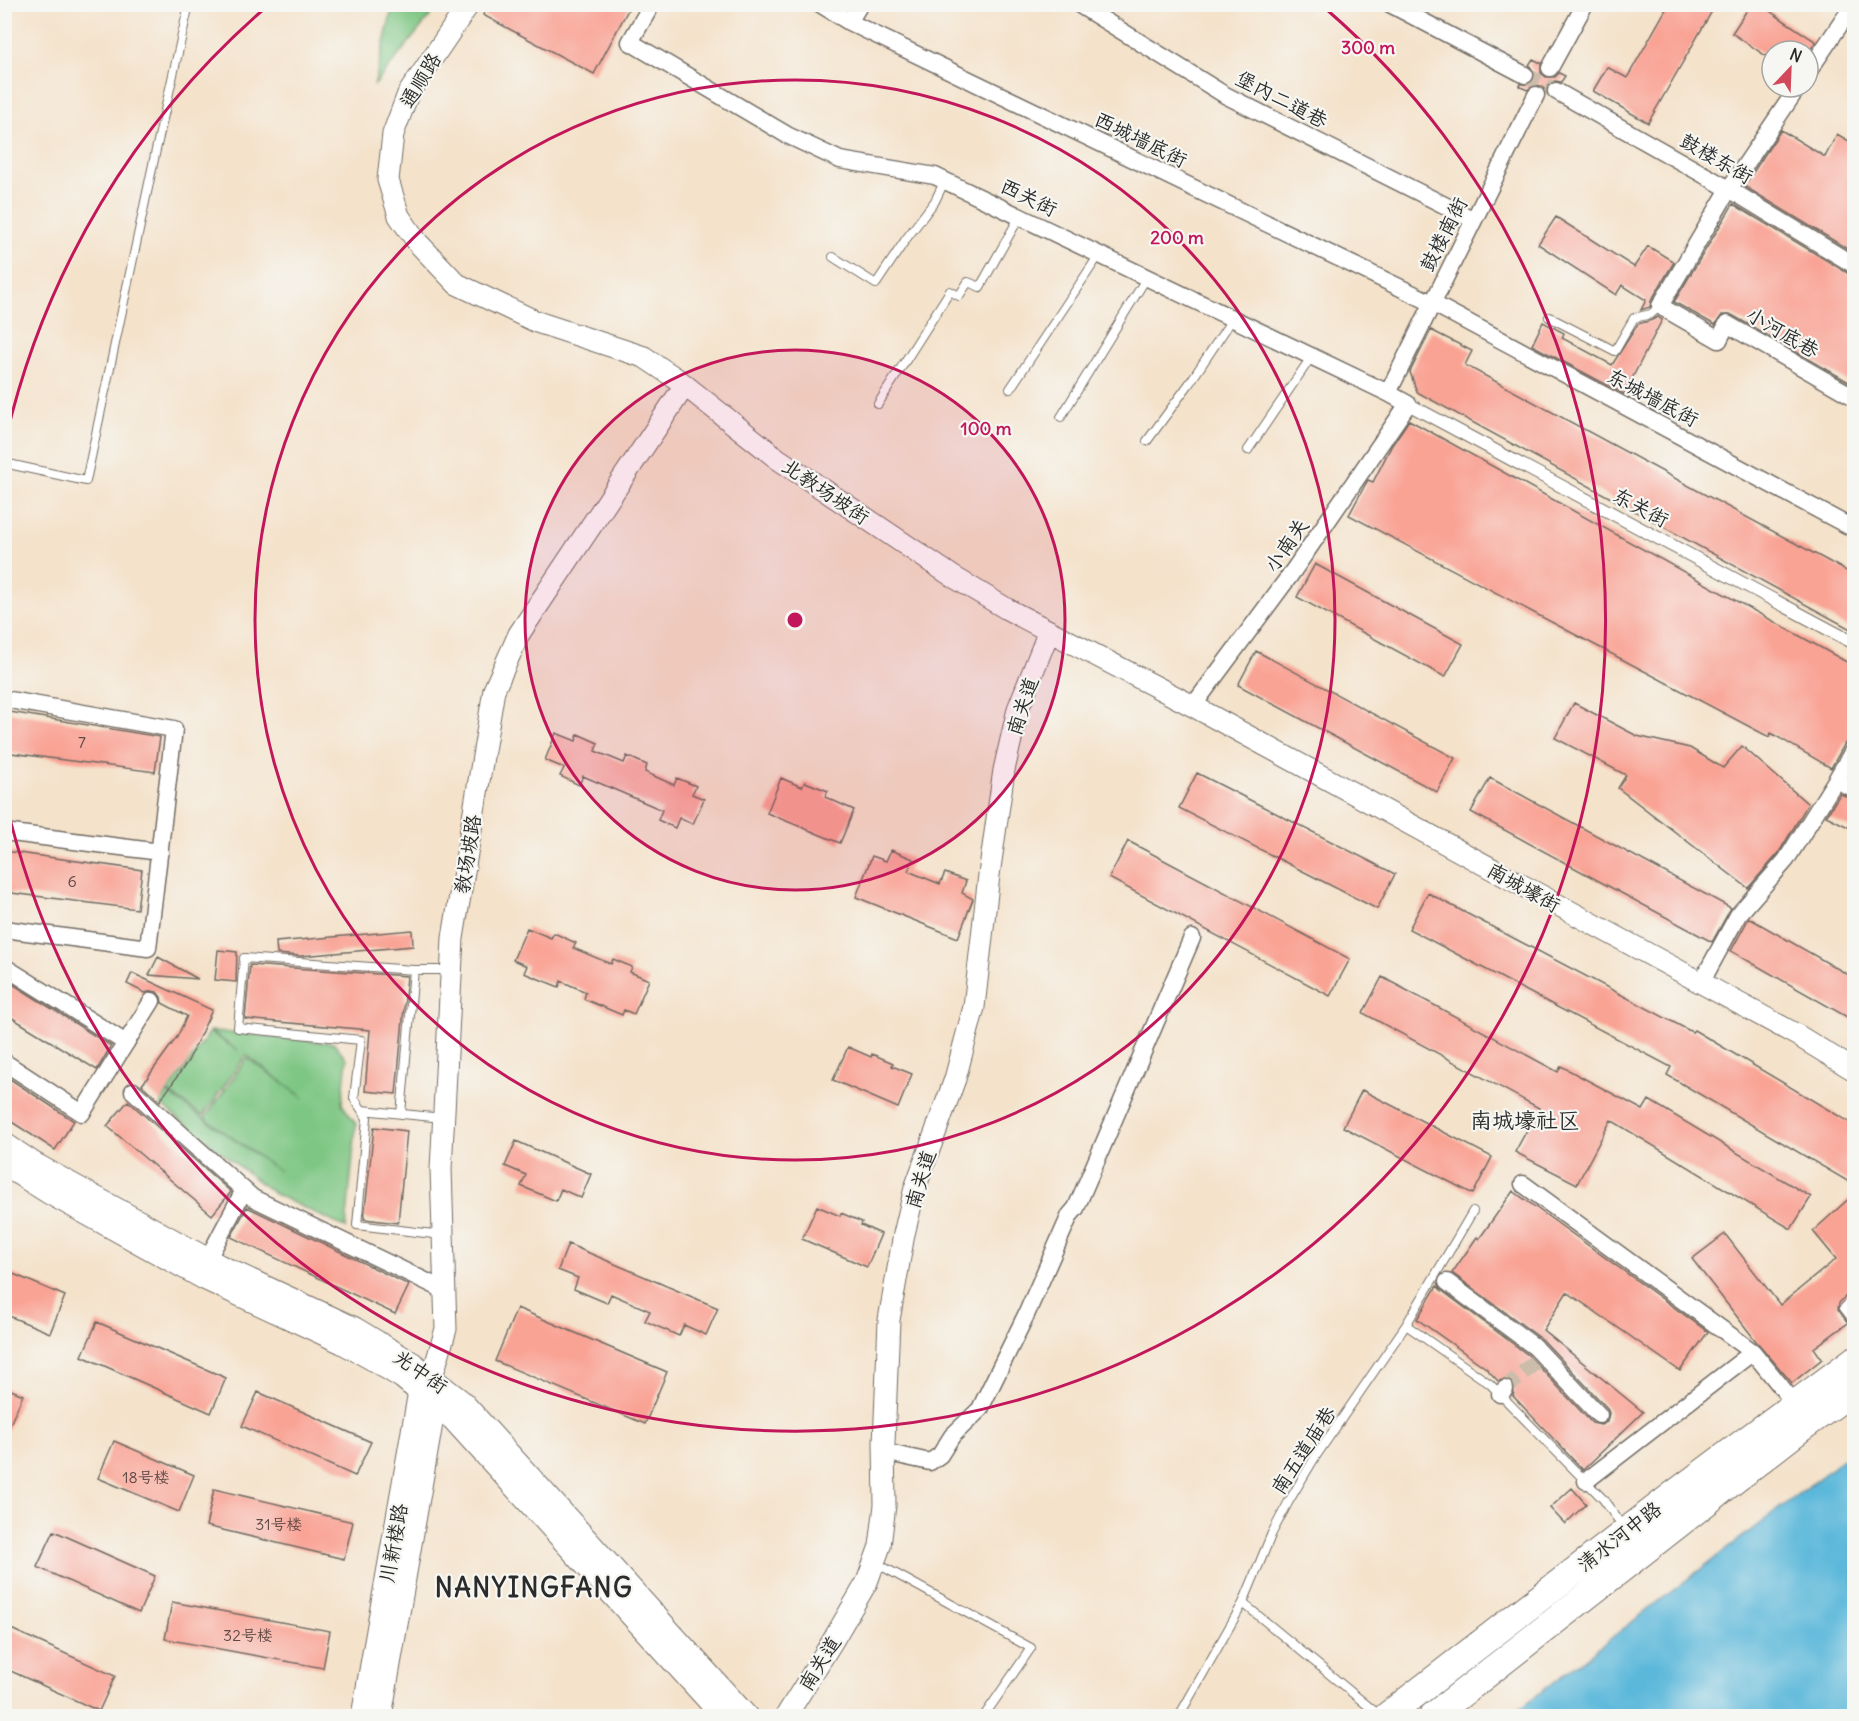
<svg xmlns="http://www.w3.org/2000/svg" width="1859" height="1721" viewBox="0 0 1859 1721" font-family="Delius,'LXGW WenKai TC',sans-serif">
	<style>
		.green { fill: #7ec683; stroke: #547857; stroke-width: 1.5 }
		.water { fill: #5cb8da; stroke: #447282; stroke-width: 1.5 }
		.building { fill: #f9a394 }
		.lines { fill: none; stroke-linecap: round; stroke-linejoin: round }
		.minor-tunnel { stroke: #ccbdaa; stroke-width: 16; stroke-dasharray: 16 8; stroke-linecap: butt }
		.service-casing { stroke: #716b63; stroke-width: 10 }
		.pedestrian-casing { stroke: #716b63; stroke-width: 14 }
		.minor-casing { stroke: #716b63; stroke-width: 19 }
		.tertiary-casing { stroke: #716b63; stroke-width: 23 }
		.primary-casing { stroke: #716b63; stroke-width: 29 }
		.service { stroke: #fff; stroke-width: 8 }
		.pedestrian { stroke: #fff; stroke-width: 12 }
		.minor { stroke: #fff; stroke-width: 16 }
		.tertiary { stroke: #fff; stroke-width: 21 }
		.primary { stroke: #fff; stroke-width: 27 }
		.ring { fill: none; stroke: #c2185b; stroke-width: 3 }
		.labels { text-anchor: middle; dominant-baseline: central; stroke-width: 4.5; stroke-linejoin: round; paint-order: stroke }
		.number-label { font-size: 16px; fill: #5e4945 }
		.street-label { font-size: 20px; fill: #2b2b2b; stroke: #f6f6f2 }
		.quarter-label { font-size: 22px; fill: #2b2b2b; stroke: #f6f6f2 }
		.district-label { font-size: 26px; font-weight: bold; letter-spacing: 1.5px; fill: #2b2b2b; stroke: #f6f6f2 }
		.centre { fill: #c2185b; stroke: #f6f6f2; stroke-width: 3 }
		.ring-label { font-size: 18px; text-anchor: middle; font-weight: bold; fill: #c2185b; stroke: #f6f6f2; stroke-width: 4.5; stroke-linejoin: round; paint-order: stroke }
	</style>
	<rect width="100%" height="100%" fill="#f6f6f2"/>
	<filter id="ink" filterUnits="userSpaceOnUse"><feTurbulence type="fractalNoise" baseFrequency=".0167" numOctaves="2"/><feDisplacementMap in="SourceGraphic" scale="12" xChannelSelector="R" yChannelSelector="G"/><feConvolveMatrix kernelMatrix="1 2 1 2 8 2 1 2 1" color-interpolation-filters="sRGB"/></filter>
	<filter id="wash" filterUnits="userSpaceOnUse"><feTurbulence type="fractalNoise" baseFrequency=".008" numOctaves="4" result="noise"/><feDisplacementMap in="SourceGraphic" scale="24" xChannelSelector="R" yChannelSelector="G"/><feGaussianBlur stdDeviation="1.35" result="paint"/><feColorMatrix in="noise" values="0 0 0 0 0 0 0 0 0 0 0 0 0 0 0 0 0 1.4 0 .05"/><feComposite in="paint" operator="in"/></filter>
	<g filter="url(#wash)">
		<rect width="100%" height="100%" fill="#f4e2ca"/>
		<path class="green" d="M393,5H439L374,86Z
			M211,1031L334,1043L347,1059L342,1104L356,1124L346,1228L273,1193L160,1104L167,1093L279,1171L205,1118L247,1058L304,1098L246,1055L203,1116L168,1092L210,1032L238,1051Z"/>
		<path class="water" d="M1854,1451V1716H1510Z"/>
		<g id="blocks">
			<path class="building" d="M488,4H631L594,74L483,15Z
				M1669,4H1716L1648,123L1593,91L1607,67L1627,78Z
				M1751,4H1759L1816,42L1808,53V51H1772V60L1732,33Z
				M1533,59L1541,63V73L1546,77H1555L1559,73L1565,76L1561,82L1555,81L1550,82L1546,91L1541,86L1536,85L1527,90L1519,86L1520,84H1530L1534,80L1535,74L1529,65Z
				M1781,130L1825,157L1837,134L1854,144V253L1744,186Z
				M1733,204L1849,274L1854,275V385L1732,315H1722L1715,325L1674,302Z
				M1556,217L1634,267L1648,246L1674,262L1651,301L1650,307L1641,310L1646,300L1622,285L1616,295L1538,244Z
				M1658,317L1662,320L1624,394L1532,345L1543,322L1564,333L1562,338L1612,365L1638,324L1652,320Z
				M1431,330L1472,351L1465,365L1854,575V631L1417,392L1410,372Z
				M1409,420L1854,666V739L1845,743L1831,768L1771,733L1769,737L1349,515L1365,485L1368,480L1373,482L1392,445Z
				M1315,564L1463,644L1445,677L1297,597Z
				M1256,651L1455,758L1437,792L1238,685Z
				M1574,703L1637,736L1690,748L1723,768L1742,746L1808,804L1778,854L1748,888L1618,788L1626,775L1555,738Z
				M4,711L160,737L155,772L4,752Z
				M556,733L576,741L578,734L598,743L595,751L624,763L627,756L647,765L645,772L674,785L677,778L696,786L692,794L704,799L693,824L679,818L675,828L658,820L662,810L583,776L579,785L560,776L564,768L545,760Z
				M1197,773L1395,874L1377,909L1179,808Z
				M781,778L802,787L805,782L828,791L825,797L854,810L840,843L767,813Z
				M1490,778L1731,908L1712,942L1471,812Z
				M1840,794L1854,799V830L1826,816Z
				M1128,841L1350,959L1330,996L1109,878Z
				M891,850L913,859L908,871L940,884L945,873L966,881L962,893L973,899L958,938L856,897L872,856L886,861Z
				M4,851L142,870L137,909L4,892Z
				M1428,893L1692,1032L1694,1030L1854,1125V1185L1667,1075L1671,1067L1409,929Z
				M1749,918L1854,978V1021L1731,951Z
				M527,928L551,938L554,933L576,943L573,948L611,964L613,959L632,967L630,972L649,980L634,1014L624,1010L622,1015L584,999L586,992L561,981L559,987L524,973L527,966L513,960Z
				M412,930L413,946L301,956L277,954L276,942Z
				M218,950L237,952L236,982L215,980Z
				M158,957L198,979L149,975Z
				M250,965L407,976L396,1094L365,1091L370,1030L245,1019Z
				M132,973L212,1010L188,1061L160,1101L142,1085L177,1037L187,1016L162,1003L161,997L157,992L152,991L145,993L127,984Z
				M1382,977L1558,1072L1561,1066L1643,1110L1649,1100L1811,1197L1791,1229L1611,1120L1577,1184L1515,1152L1539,1108L1363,1013Z
				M11,983L111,1046L97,1070L4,1013V986Z
				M848,1047L871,1057L872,1054L893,1063L892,1066L912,1074L898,1108L833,1080Z
				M4,1075L74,1121L55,1150L4,1117Z
				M1362,1090L1492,1157L1473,1194L1343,1127Z
				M128,1101L231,1192L212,1215L107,1126Z
				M374,1127L407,1131L398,1223L364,1219Z
				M516,1141L591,1174L581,1198L561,1189L556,1201L521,1186L526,1175L505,1166Z
				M1513,1191L1708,1332L1680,1371L1567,1292L1543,1330L1643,1412L1583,1470L1513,1396L1515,1387L1512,1381L1507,1379L1498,1381L1486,1368L1417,1319L1437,1286L1441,1290L1528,1355L1592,1423L1601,1425L1607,1422L1609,1413L1607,1408L1543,1340L1452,1273L1477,1237L1479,1239Z
				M1854,1194V1292L1849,1293L1839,1303L1838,1309L1848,1323L1814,1348L1822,1359L1792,1383L1756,1341L1692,1259L1725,1234L1780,1305L1836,1259L1813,1231Z
				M817,1206L840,1216L841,1213L862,1222L861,1225L881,1234L867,1267L802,1239Z
				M247,1207L409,1285L395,1314L231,1237Z
				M568,1244L718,1308L706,1335L684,1325L679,1336L645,1321L650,1311L611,1294L607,1303L574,1289L578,1278L558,1270Z
				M4,1270L65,1296L50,1333L4,1314Z
				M517,1308L667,1372L645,1424L495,1361Z
				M97,1322L226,1378L211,1413L82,1356Z
				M4,1387L23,1395L4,1438Z
				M258,1392L371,1442L355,1476L242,1426Z
				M114,1441L194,1475L179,1512L98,1478Z
				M1572,1488L1586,1504L1565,1524L1550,1508Z
				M214,1489L353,1522L344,1559L206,1526Z
				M54,1531L155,1576L139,1613L37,1567Z
				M172,1602L330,1631L323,1668L165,1639Z
				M11,1629L115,1676L99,1711L4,1668V1644Z"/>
		</g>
	</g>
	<g filter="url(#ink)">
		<use href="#blocks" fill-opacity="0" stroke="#716b63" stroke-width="1.5"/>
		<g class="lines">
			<path class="minor-tunnel" d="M1525,75L1556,91
				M1505,1389L1536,1361"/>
			<g class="service-casing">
				<path id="service" d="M833,257L876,284L906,239L935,201L945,180
					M1549,317L1615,351L1634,318L1651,314L1660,306
					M1010,389L1099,255
					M878,404L950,291L959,296L968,282L980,287L1020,216
					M1061,417L1147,277
					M1147,441L1189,384L1233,318
					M1248,450L1312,356
					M4,463L86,481L156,150L189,4
					M362,1110L443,1118
					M401,1114L414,970
					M442,1235L357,1225L367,1118L354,1098L361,1040L238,1028L244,958L414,970H451
					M1854,1298L1844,1308L1854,1321
					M1406,1325L1490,1384L1603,1499L1624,1528
					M876,1563L1031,1648L984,1716
					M1243,1603L1373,1710L1378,1716
					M1179,1716L1243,1603L1272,1533L1289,1501L1314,1459L1406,1325L1473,1211"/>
			</g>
			<g class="pedestrian-casing">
				<path id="pedestrian" d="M1408,404L1854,643"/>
			</g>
			<g class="minor-casing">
				<path id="minor" d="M652,4L630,42L787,135L840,160L935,176L1388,393L1408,404L1291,574L1193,706
					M820,4L849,22
					M860,4L849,22L1432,303L1854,529
					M1078,4L1225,95L1474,220
					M1390,4L1525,75
					M1550,68L1585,4
					M1808,72L1854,4
					M1798,87L1729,189L1660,306L1719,340L1727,324L1854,397
					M1556,91L1729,189L1854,265
					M1388,393L1536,95
					M4,699L174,729L148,948L4,929
					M1836,780L1854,749
					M4,832L160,852
					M4,976L8,969L126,1043
					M1701,983L1738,915L1786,860L1836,780L1854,789
					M4,1062L82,1113L152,1001
					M133,1091L253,1198L444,1290
					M1523,1184L1753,1352L1795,1404
					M203,1268L244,1190
					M1447,1282L1535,1347L1599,1415
					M1500,1394L1505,1389
					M884,1452L930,1462L940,1455L952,1436L980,1409L1026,1315L1070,1215L1076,1208L1192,938
					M1586,1481L1753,1352"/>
			</g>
			<g class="tertiary-casing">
				<path id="tertiary" d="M469,4L408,94L393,134L388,180L399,216L418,243L457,284L537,322L644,357L677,379L778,459L952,576L1007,609L1193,706L1797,1035L1854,1070
					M4,1143L34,1163L219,1265L355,1328L413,1363L462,1401L747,1716
					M4,1165L50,1194L204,1279L342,1343L371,1359L402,1378L453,1420L722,1716
					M432,1377L446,1329L441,1169L453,938L494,690L519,634L685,385
					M362,1716L421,1380
					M381,1716L437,1395
					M786,1716L832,1642L867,1582L880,1546L885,1505L884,1443L889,1320L904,1234L915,1188L955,1079L974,1007L989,875L1004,770L1018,709L1049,631"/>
			</g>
			<g class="primary-casing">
				<path id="primary" d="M1387,1716L1673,1495L1854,1360
					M1433,1716L1800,1429L1854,1390"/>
			</g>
			<use href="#service" class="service"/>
			<use href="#pedestrian" class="pedestrian"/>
			<use href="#minor" class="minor"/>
			<use href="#tertiary" class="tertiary"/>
			<use href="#primary" class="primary"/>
		</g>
	</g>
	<circle cx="795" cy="620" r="270" fill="#c2185b" fill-opacity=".12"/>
	<g class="ring">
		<circle cx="795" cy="620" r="270"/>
		<circle cx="795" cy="620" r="540"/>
		<path d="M6 438A810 810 0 0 1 264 9M1326 9A810 810 0 1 1 6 802"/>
	</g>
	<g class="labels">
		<g class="number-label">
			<text x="82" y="742">7</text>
			<text x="72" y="881">6</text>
			<text x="146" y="1477">18号楼</text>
			<text x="279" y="1524">31号楼</text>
			<text x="248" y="1635">32号楼</text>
		</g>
		<g class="street-label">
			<text transform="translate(420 80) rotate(-59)">通顺路</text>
			<text transform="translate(1282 99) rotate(27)">堡内二道巷</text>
			<text transform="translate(1141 139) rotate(26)">西城墙底街</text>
			<text transform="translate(1717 158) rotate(30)">鼓楼东街</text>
			<text transform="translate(1029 197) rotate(26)">西关街</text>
			<text transform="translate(1443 234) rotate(-63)">鼓楼南街</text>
			<text transform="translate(1783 332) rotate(30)">小河底巷</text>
			<text transform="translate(1653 397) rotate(28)">东城墙底街</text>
			<text transform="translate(826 491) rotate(34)">北教场坡街</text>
			<text transform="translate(1641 507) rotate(28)">东关街</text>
			<text transform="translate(1286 545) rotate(-55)">小南关</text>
			<text transform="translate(1022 706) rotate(-72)">南关道</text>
			<text transform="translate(467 854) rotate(-81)">教场坡路</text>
			<text transform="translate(1524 887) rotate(29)">南城壕街</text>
			<text transform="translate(920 1179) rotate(-73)">南关道</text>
			<text transform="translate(421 1371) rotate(35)">光中街</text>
			<text transform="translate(1303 1450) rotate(-57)">南五道庙巷</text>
			<text transform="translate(1619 1536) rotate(-38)">清水河中路</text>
			<text transform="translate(393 1543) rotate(-80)">川新楼路</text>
			<text transform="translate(819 1663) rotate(-58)">南关道</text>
		</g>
		<g class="quarter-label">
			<text x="1525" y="1120">南城壕社区</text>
		</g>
		<g class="district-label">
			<text x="534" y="1587">NANYINGFANG</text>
		</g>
	</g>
	<circle cx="795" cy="620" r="9" class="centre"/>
	<g class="ring-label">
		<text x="1368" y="54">300 m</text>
		<text x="1177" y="244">200 m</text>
		<text x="986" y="435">100 m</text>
	</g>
	<rect width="1859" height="1721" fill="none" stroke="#f6f6f2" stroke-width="24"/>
	<g transform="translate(1790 69) rotate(23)"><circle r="28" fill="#f6f6f2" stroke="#a5a5a2" stroke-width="1.5"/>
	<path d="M0-4.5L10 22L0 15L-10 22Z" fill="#d1495b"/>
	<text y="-9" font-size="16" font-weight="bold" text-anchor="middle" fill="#2b2b2b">N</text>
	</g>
</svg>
